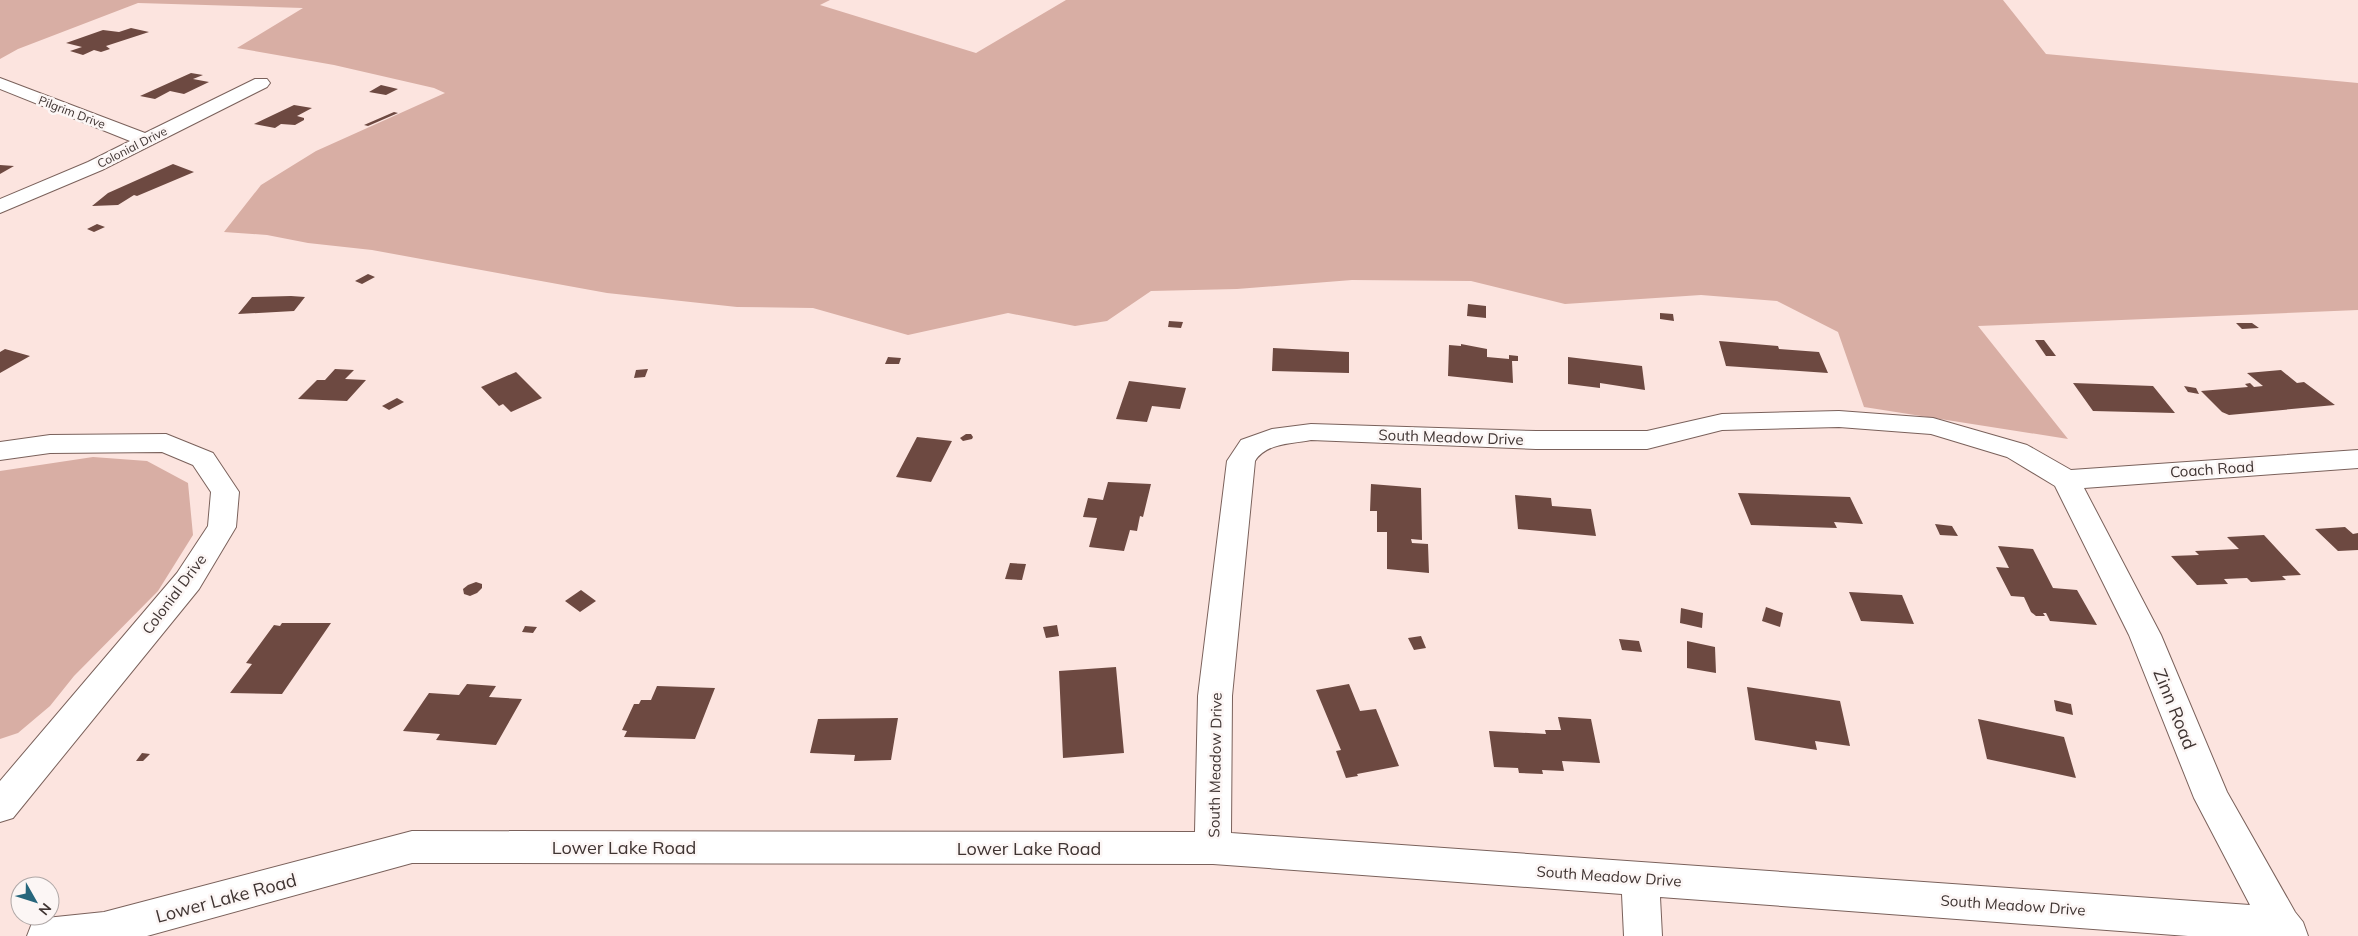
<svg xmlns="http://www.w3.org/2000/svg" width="2358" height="936" viewBox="0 0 2358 936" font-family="Mulish,sans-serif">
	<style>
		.forest { fill: #d8aea4 }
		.building { fill: #6d4941 }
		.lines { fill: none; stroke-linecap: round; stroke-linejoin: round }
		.minor-casing { stroke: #7a615b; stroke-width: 2 }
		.minor { fill: #fff; fill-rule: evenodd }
		.labels { text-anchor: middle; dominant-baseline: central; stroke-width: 5; stroke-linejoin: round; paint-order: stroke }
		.far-street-label { font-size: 12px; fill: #3f3432; stroke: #fcf6f5 }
		.street-label { font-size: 15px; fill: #3f3432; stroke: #fcf6f5 }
		.near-street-label { font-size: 18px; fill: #3f3432; stroke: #fcf6f5 }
	</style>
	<rect width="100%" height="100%" fill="#fce4df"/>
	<path class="forest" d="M0,0H830L820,5L976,53L1066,0H2003L2046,54L2358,83V310L1978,326L2068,439L1864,407L1838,332L1777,301L1701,295L1565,304L1471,281L1352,280L1237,289L1151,291L1107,321L1075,326L1008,313L908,335L813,308L737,307L607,293L372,250L308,243L267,235L224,232L261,185L316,151L445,93L434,88L334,65L237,48L303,8L138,3L18,49L0,59Z
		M93,457L147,461L188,483L193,535L158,591L74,676L50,706L18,733L0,739V471Z"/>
	<path class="building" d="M131,28L149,32L106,46L110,49L101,52L94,50L83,55L70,51L82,47L66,43L103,30L119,32Z
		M191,73L203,75L193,79L209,82L184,94L170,91L155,99L140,96Z
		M381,85L398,89L386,95L369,92Z
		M294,105L312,108L297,116L304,118V120L295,125L281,124L275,128L254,124Z
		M394,112L398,113L368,126L364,125Z
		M173,164L194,172L137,196L134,195L118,205L92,206L108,193Z
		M0,165L14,166L0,174Z
		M97,224L105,227L94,232L87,229Z
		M368,274L375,277L362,284L355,281Z
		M252,297L291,296L305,297L294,311L238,314Z
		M1468,304L1486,306V318L1467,316Z
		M1660,313L1673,314L1674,321L1660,319Z
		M1169,321L1183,322L1181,328L1168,327Z
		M2236,323H2252L2259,328L2242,329Z
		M2035,340H2044L2056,356H2046Z
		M1719,341L1778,346L1779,349L1819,352L1828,373L1726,366Z
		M1461,344L1487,349V357L1509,359V355L1518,356V361H1512L1513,383L1448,376L1449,345L1461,346Z
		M1273,348L1349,352V373L1272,371Z
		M5,349L30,356L0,373V352Z
		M888,357L901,358L899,364H885Z
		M1568,357L1642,366L1645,390L1600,383V388L1568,384Z
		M335,369L354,370L345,379L366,380L347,401L298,399L317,380H325Z
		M648,369L645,377L634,378L636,370Z
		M2281,370L2297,383L2304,382L2335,405L2229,415L2222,412L2201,391L2248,387L2245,384L2250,383L2254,387L2263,386L2247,373Z
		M516,372L542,398L511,412L503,404L499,406L481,387Z
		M1129,381L1186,388L1180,409L1152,406L1147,422L1116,419Z
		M2073,383L2153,386L2175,413L2093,411Z
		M2184,386L2196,388L2199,394L2188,392Z
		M397,398L404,402L389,410L382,406Z
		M966,434H971L973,437L972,439L963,441L960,438Z
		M917,437L952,441L931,482L896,477Z
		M1108,482L1151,484L1143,517L1140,516L1137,531L1130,530L1124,551L1089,547L1097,518L1083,517L1088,498L1103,500Z
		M1371,484L1421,488L1422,540L1411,539L1412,543L1428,544L1429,573L1387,569V532H1377V511H1370Z
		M1738,493L1850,497L1863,524L1834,522L1837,528L1751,525Z
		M1515,495L1551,498L1552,506L1591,509L1596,536L1518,529Z
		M1935,524L1952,526L1958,536L1940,535Z
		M2345,527L2353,534L2358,533V550L2338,551L2315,529Z
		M2264,535L2301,575L2282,576L2286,580L2251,582L2247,578L2224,579L2228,584L2197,585L2171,556L2199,555L2195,551L2239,549L2227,537Z
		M1998,546L2033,549L2053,588L2077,590L2097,625L2050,621L2046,613H2043L2045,616H2036L2031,612L2024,597L2011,596L1996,567L2009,568Z
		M1010,563L1026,564L1022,580L1005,579Z
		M476,582L482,584V588L477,593L470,596L464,594L463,589L468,585Z
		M581,590L596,601L580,612L565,601Z
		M1849,592L1902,595L1914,624L1861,621Z
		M1766,607L1783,613L1780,627L1762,621Z
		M1681,608L1703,613L1702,628L1680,623Z
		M282,623H331L282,694L230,693L252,664L246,663L274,625L280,626Z
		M1057,625L1059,636L1046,638L1043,627Z
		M525,626L537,627L533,633L522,632Z
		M1421,636L1426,648L1414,650L1408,638Z
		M1619,639L1639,641L1642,652L1622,650Z
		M1687,641L1715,647L1716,673L1687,668Z
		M1116,667L1124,753L1063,758L1059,671Z
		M467,684L496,686L489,697L522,699L496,745L436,740L440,734L403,731L429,693L459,695Z
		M1349,684L1360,711L1376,709L1399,766L1357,774L1358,776L1346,778L1336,751L1341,750L1316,690Z
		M657,686L715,688L695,739L624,737L627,731L622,730L634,704H639L641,700H651Z
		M1747,687L1840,701L1850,746L1815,741L1817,750L1755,740Z
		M2054,700L2071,704L2073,715L2056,711Z
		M1558,717L1591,719L1600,763L1562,761L1564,771L1542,770L1543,774L1519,773L1518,768L1494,767L1489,731L1546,734L1545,730H1561Z
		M898,718L891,760L854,761L855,755L810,753L818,719Z
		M1978,719L2064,737L2076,778L1987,759Z
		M142,753L150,754L143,761H136Z"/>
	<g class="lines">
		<g class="minor-casing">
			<path id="minor" d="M0,78L145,133L255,79H267L270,83L267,87L102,170L0,213V199L88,162L130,141L0,89Z
				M1839,411L1933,418L2027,445L2071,470L2358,450V468L2084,488L2161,635L2227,792L2295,912L2303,922L2308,936H2188L1660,897L1662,936H1624L1622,894L1213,864L412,863L147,936H27L32,923L46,918L104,912L412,831L1195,832L1198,696L1227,461L1241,440L1272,429L1311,424L1536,431H1647L1722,414ZM1839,427L1931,434L2007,457L2055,486L2129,635L2194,798L2250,905L1231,833L1232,696L1255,461C1266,443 1291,444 1311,440L1536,449H1647L1722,430Z
				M166,434L213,453L239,492L236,527L199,589L13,818L0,822V781L177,573L208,526L211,492L193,465L162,452L50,453L0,460V442L50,435Z"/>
		</g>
		<use href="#minor" class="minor"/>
	</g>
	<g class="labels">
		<g class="far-street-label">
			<text transform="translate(72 112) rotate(21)">Pilgrim Drive</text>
			<text transform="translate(132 147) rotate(-27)">Colonial Drive</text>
		</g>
		<g class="street-label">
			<text transform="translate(1451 437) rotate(2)">South Meadow Drive</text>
			<text transform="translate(2212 469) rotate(-4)">Coach Road</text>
			<text transform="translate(174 594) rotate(-53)">Colonial Drive</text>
			<text transform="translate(1215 765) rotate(-89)">South Meadow Drive</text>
			<text transform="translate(1609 876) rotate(4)">South Meadow Drive</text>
			<text transform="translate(2013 905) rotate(4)">South Meadow Drive</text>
		</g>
		<g class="near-street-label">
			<text transform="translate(2175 709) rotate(68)">Zinn Road</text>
			<text x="624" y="847">Lower Lake Road</text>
			<text x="1029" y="848">Lower Lake Road</text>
			<text transform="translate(226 898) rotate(-15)">Lower Lake Road</text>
		</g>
	</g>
	<g transform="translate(35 901) rotate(129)"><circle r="24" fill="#fcf6f5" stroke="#b0a8a7"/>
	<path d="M0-4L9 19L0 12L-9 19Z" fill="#27667c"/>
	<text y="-8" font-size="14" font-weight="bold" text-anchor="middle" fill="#3f3432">N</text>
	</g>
</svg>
